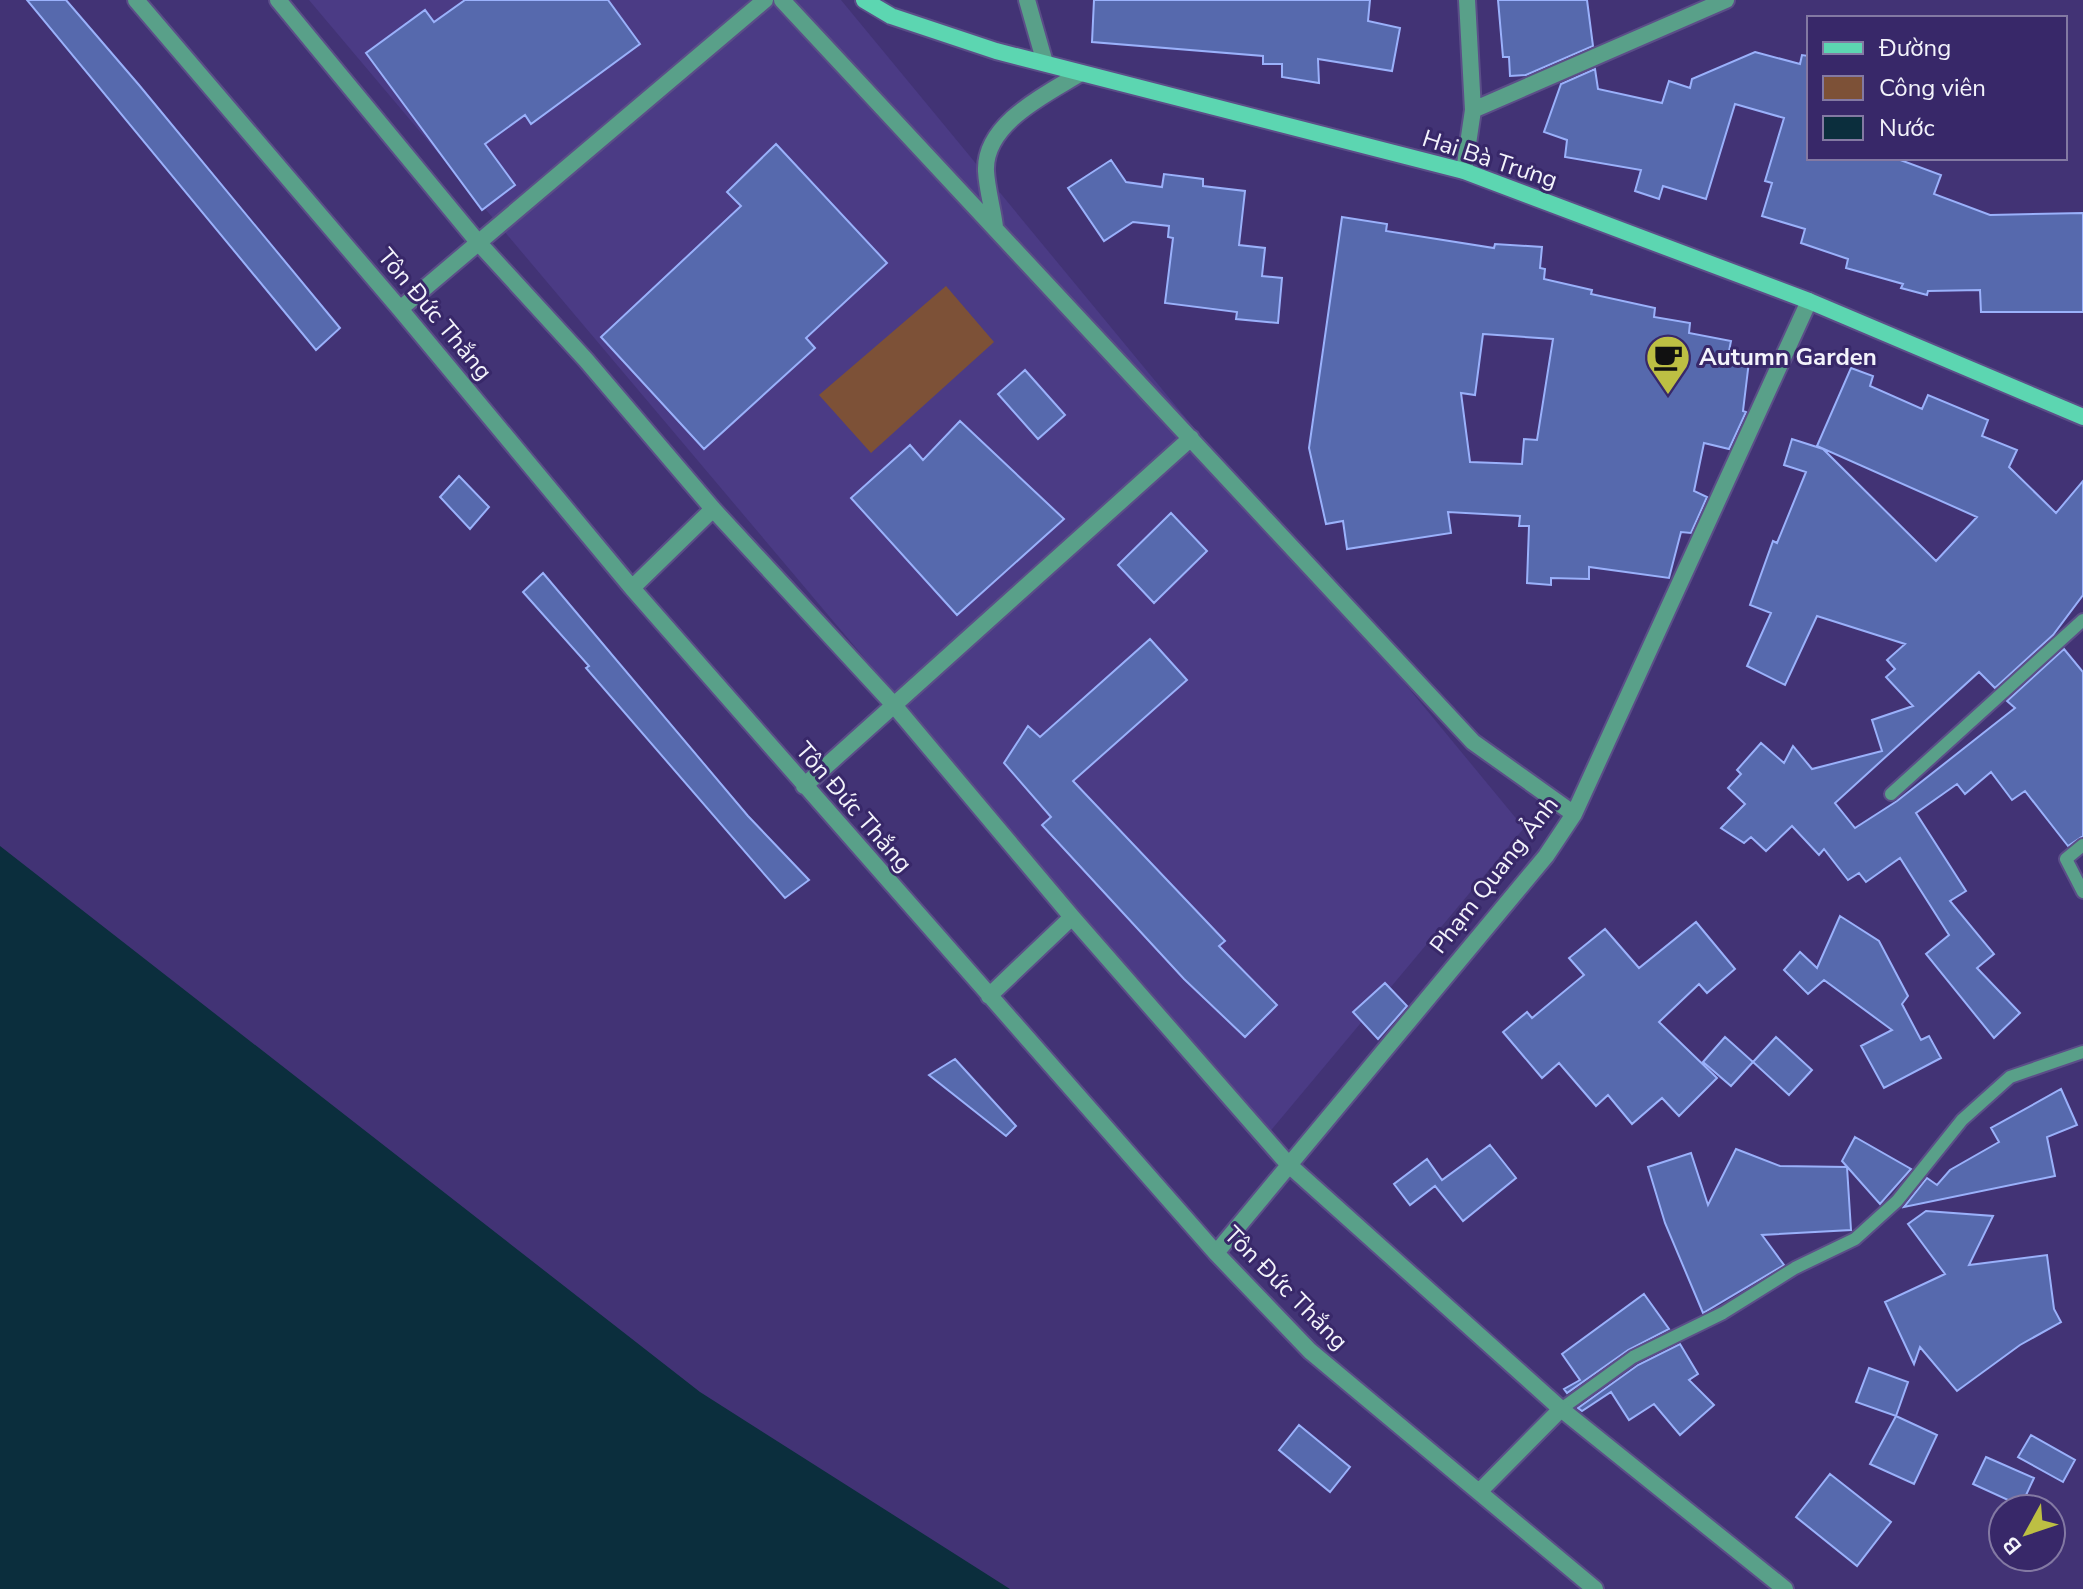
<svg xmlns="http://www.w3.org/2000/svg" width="2083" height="1589" viewBox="0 0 2083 1589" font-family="'Nunito Sans',sans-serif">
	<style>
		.built { fill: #4b3b85 }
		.green { fill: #7d5137 }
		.water { fill: #0b2e3d }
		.building { fill: #5669ad; stroke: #9ab1fb; stroke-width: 2; fill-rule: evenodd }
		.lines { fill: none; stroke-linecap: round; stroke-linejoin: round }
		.service-casing { stroke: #5b4e88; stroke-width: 16 }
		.minor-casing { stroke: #5b4e88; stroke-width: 20 }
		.secondary-casing { stroke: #5b4e88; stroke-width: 20 }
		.service { stroke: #59a089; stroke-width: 12 }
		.minor { stroke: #59a089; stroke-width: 16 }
		.secondary { stroke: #5cd6b1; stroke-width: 16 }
		.labels { text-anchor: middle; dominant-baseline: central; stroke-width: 6; stroke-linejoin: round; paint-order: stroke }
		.street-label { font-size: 24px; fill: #f3f3fb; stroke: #382869 }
		.poi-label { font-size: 24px; font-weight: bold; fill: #f3f3fb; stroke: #382869; text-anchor: start }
	</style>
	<rect width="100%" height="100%" fill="#423375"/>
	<path class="built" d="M309,0H841L1524,828L1267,1135Z"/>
	<path class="green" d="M946,286L994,342L871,453L819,395Z"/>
	<path class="water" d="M0,846L700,1392L1010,1589H0Z"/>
	<path class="building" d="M27,0H66L139,85L340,328L316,350Z
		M465,0H608L640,44L531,124L525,115L485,144L515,185L482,210L366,53L425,10L434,22Z
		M1094,0H1370L1368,21L1400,28L1392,71L1318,59L1319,83L1282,77V64H1263V56L1092,42Z
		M1498,0H1587L1593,46L1526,75L1510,76L1509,57H1503Z
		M1755,52L1800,64L1802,55L1809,56V158H1895L1941,175L1934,194L1990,215L2083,213V312H1981L1980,290L1928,291L1927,295L1901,288L1903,284L1846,268L1848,259L1801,243L1805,229L1762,216L1772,183L1765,181L1784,118L1735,104L1706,199L1663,186L1659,199L1635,191L1641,170L1565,157L1567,140L1544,132L1561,84L1595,69L1598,89L1662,103L1669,81L1690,88L1692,79Z
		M776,144L887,263L806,338L815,348L704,449L601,337L741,206L727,192Z
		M1111,160L1126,182L1162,187L1164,174L1203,179V186L1245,191L1239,245L1265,248L1262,276L1282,278L1278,323L1236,319L1237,312L1165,303L1173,238L1168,237L1169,226L1133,222L1104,241L1068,188Z
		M1342,217L1387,224L1386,231L1494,248L1495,244L1542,247L1540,268L1545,269L1544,279L1592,290L1591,294L1655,308L1654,317L1690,323L1689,333L1731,341L1729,351L1750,353L1743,411L1746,412L1729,449L1704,443L1694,491L1707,497L1691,533L1681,532L1669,578L1589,567V579L1551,578V585L1527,583L1529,526H1519L1520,516L1448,512L1451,533L1347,549L1343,521L1326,524L1309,448ZM1483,334L1553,339L1537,440L1524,439L1522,464L1470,462L1461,393L1475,395Z
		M1851,368L1873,376L1870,386L1922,409L1928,395L1988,420L1982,436L2017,450L2009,467L2056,513L2083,481V595L2053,635L1995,688L1979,672L1835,803L1855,828L1897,801L2015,708L2007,701L2064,649L2083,672V836L2068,846L2025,791L2012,800L1991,772L1965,794L1957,784L1916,813L1966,891L1950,901L1994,954L1977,968L2020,1013L1994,1038L1926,954L1949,935L1900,858L1866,882L1859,873L1848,880L1824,849L1819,855L1792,826L1766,851L1751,837L1744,843L1721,828L1745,804L1728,788L1741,774L1737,770L1761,743L1784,763L1793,746L1812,769L1882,751L1872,720L1913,706L1886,677L1895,669L1887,660L1905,644L1817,616L1785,685L1747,666L1771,613L1750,605L1773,541L1777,543L1806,472L1784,465L1792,439L1823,449L1936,561L1977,517L1817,446Z
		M1025,370L1065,415L1038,439L998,394Z
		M960,421L1064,519L957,615L851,498L910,445L923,460Z
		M459,476L489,507L470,529L440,497Z
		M1171,513L1207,551L1154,603L1118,565Z
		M543,573L748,816L809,880L785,898L586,668L589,666L523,592Z
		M1150,639L1187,680L1073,781L1225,941L1219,946L1277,1005L1245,1037L1184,979L1042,825L1051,817L1004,763L1028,726L1040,737Z
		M1840,916L1879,941L1908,996L1902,1004L1921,1040L1929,1036L1941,1058L1884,1088L1861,1046L1892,1030L1824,980L1808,994L1784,970L1800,952L1817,968Z
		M1696,922L1735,969L1707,993L1699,984L1659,1022L1717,1078L1679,1116L1662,1098L1632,1124L1608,1095L1596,1106L1559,1063L1542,1078L1503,1032L1527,1012L1532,1018L1584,975L1569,958L1605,929L1639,968Z
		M1385,983L1407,1006L1378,1039L1353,1012Z
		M1725,1037L1753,1062L1731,1086L1703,1062Z
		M1776,1037L1812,1070L1789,1095L1753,1062Z
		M955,1059L1016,1126L1006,1136L929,1075Z
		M2061,1089L2077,1125L2047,1137L2055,1176L1904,1207L1927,1178L1937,1185L1950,1170L1999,1142L1991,1128Z
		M1855,1137L1911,1169L1880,1204L1842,1161Z
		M1490,1145L1516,1178L1463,1221L1435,1186L1410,1205L1394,1184L1427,1159L1442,1180Z
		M1736,1149L1780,1166L1847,1167L1851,1230L1762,1235L1784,1265L1703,1313L1665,1223L1648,1167L1691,1153L1708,1205Z
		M1926,1211L1993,1216L1969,1265L2047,1255L2054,1309L2061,1322L2020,1345L1957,1391L1920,1347L1914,1364L1885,1302L1945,1274L1908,1224Z
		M1644,1294L1669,1329L1628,1350L1567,1393L1564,1389L1580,1380L1562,1354Z
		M1680,1344L1698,1374L1689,1380L1714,1405L1680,1435L1654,1404L1629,1420L1611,1392L1582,1411L1578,1408L1638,1365Z
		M1869,1368L1908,1382L1896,1416L1856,1402Z
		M1896,1416L1937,1435L1914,1484L1870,1464Z
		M1299,1425L1350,1467L1330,1492L1279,1450Z
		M2031,1435L2075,1460L2063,1482L2018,1457Z
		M1986,1457L2034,1478L2021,1506L1973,1484Z
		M1830,1474L1891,1522L1857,1566L1796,1517Z"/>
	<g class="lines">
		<g class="service-casing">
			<path id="service" d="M1891,794L2083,620
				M2083,845L2066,859L2083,892
				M1561,1409L1633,1357L1723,1313L1795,1268L1855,1239L1897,1201L1962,1120L2010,1077L2083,1052"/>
		</g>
		<g class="minor-casing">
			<path id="minor" d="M136,0L400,309L632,588L1216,1253L1310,1351L1595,1589
				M278,0L477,241L586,360L713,509L893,704L1072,917L1288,1164L1561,1409L1785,1589
				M782,0L1473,742L1574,814
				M1027,0L1045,63
				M1473,110L1726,0
				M1464,171L1473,110L1467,0
				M995,227C993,209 987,190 986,171C984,123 1047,94 1081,73
				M400,309L765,0
				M632,588L713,509
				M804,786L1191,438
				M989,996L1072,917
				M1216,1253L1546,856L1574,814L1809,301
				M1479,1492L1561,1409"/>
		</g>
		<g class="secondary-casing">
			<path id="secondary" d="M864,0L891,16L996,51L1464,171L1809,301L2083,417"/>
		</g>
		<use href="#service" class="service"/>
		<use href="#minor" class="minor"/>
		<use href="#secondary" class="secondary"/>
	</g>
	<defs>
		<g id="cafe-pin" transform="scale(2.3)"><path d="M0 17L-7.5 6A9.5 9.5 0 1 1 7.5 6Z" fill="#bdbf43" stroke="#382869"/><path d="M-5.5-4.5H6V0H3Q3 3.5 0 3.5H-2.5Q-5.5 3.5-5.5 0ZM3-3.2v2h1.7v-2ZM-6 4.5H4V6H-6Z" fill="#111"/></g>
	</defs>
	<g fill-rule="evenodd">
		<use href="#cafe-pin" x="1668" y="357"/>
	</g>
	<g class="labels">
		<g class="street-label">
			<text transform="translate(1490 159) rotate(18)">Hai Bà Trưng</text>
			<text transform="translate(435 314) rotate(50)">Tôn Đức Thắng</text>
			<text transform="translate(854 807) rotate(49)">Tôn Đức Thắng</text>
			<text transform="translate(1494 875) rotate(-52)">Phạm Quang Ảnh</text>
			<text transform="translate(1286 1288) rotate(45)">Tôn Đức Thắng</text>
		</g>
		<g class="poi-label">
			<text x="1699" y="357">Autumn Garden</text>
		</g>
	</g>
	<rect x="1807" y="16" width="260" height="144" fill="#382869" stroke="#8379a3" stroke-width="2"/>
	<rect x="1823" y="42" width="40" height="12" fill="#5cd6b1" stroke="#8379a3" stroke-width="2"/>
	<text x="1879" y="56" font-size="24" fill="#f3f3fb">Đường</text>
	<rect x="1823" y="76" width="40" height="24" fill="#7d5137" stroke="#8379a3" stroke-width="2"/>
	<text x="1879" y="96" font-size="24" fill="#f3f3fb">Công viên</text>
	<rect x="1823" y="116" width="40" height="24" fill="#0b2e3d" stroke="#8379a3" stroke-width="2"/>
	<text x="1879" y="136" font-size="24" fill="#f3f3fb">Nước</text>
	<g transform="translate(2027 1533) rotate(230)"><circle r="38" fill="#382869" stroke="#8379a3" stroke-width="2"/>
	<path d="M0-6L14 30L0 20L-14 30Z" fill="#bdbf43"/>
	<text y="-12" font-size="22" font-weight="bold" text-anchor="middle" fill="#f3f3fb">B</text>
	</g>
</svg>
